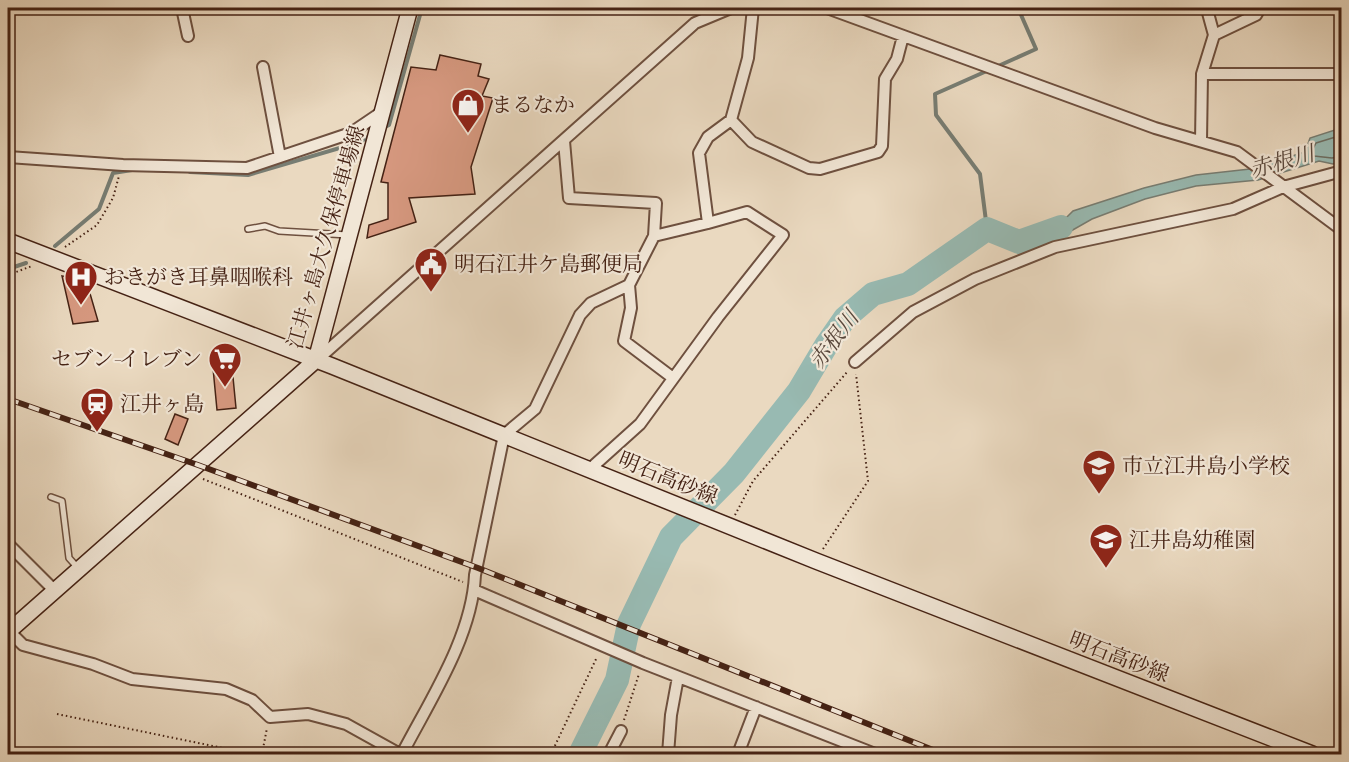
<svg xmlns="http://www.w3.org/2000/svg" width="1349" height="762" viewBox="0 0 1349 762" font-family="'IM FELL French Canon','Noto Serif JP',serif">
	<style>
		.water { fill: #98bab2; stroke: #777d73; stroke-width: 1.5 }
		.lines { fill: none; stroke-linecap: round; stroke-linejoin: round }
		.shore { stroke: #6e6e63; stroke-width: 1.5 }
		.stream { stroke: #777d73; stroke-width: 4 }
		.river { stroke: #98bab2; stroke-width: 24 }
		.building { fill: #d6987f; stroke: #452214; stroke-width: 1.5 }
		.lane-casing { stroke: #6e503f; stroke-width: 8 }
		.street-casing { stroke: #6e503f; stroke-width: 14 }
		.secondary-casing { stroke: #452214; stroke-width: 18 }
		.path { stroke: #452214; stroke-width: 2; stroke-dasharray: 1.5 3; stroke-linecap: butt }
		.lane { stroke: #f1e6d6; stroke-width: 5 }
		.street { stroke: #f1e6d6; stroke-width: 10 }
		.secondary { stroke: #f1e6d6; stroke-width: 15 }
		.rail-casing { stroke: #452214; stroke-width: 6 }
		.rail { stroke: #f1e6d6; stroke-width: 4; stroke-dasharray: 11; stroke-linecap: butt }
		.labels { text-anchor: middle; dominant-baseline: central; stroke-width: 4.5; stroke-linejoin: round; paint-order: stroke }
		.poi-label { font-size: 21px; fill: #452214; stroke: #f1e6d6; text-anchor: start }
		.street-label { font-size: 21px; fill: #452214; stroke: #f1e6d6 }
		.water-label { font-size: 22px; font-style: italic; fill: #5a483c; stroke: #f1e6d6 }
	</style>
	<rect width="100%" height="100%" fill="#ead9c0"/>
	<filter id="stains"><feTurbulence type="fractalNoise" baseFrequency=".00333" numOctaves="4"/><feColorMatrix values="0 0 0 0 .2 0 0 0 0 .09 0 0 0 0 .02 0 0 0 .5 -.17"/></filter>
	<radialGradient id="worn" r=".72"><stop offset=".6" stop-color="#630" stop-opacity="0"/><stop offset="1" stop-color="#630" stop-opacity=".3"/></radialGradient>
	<path class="water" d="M1341,128V161L1333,164L1319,161L1258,180L1196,186L1145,199L1092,219L1071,231L1030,238L1062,222L1073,211L1144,188L1196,175L1250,169L1305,152L1310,138Z"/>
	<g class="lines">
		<path class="shore" d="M1342,135L1316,143L1311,153L1314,156L1332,158L1342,156"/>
		<path class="stream" d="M996,67L1036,49L1018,8
			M383,128L389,125L422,8
			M190,172L248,175L360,142L371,135
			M987,229L980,174L936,115L935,94L989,70
			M55,246L99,209L113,173L132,170
			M8,269L26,263"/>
		<path class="river" d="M580,754L617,680L629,624L671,537L734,473L799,391L827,344L845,318L873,294L908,284L987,229L1019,242L1061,227"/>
	</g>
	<path class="building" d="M440,55L481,64L478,76L489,79L482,96L493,98L471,167L475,194L409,198L416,222L367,238L369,225L388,219V183L381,182L411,67L436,70Z
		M62,276L76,278L80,291L89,290L98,321L73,324Z
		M232,367L236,408L217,410L213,368Z
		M175,414L188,419L178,445L165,439Z"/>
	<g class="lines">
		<g class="lane-casing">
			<path id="lane" d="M248,229L265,226L279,231L348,235
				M51,497L62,501L69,558L78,568"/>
		</g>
		<g class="street-casing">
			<path id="street" d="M182,8L188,36
				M827,8L1155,128L1237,152L1342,230
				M1214,35L1256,15L1260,8
				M263,67L280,157
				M1202,74L1214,35L1208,13V8
				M731,120L752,142L809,168L820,169L878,152L882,146L885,79L897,59L903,36
				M564,141L569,198L656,203L654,236
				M1201,141L1202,74H1342
				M8,157L123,165L247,168L351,133L382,112
				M629,285L631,308L624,341L673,378
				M317,360L695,23L731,8
				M855,362L913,312L975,279L1055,247L1233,209L1283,187L1342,171
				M590,469L640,424L718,317L783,235L747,212L708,223
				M8,544L54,590
				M474,590L643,663L875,754
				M9,631L23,645L93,664L132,679L226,689L252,700L270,717L308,714L346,724L400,754
				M402,754C430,700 472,637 475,575L504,435L535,409L580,315L591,303L629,285L654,236L708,223L699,153L708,137L731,120L748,58L753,8
				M609,754L621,731
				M668,754L671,715L678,677
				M738,754L756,707"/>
		</g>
		<g class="secondary-casing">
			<path id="secondary" d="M8,241L332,366L816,561L1312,754
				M8,632L316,360L410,8"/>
		</g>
		<path class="path" d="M65,247L97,225L113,198L119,176
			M8,275L32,266
			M203,479L463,582
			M735,515L753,481L848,371
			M823,549L868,481L856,374
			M57,714L252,754
			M624,720L639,674
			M262,754L267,728
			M551,754L597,657"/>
		<use href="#lane" class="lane"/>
		<use href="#street" class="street"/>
		<use href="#secondary" class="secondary"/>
		<g class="rail-casing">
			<path id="rail" d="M8,399L198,465L478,568L943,754"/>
		</g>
		<use href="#rail" class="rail"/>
	</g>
	<defs>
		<g id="shop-pin" transform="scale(1.725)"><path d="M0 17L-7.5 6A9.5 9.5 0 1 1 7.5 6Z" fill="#8f2418" stroke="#f1e6d6"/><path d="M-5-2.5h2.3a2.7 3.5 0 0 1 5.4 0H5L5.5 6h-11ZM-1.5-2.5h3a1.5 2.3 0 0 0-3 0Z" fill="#fff"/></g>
		<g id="civic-pin" transform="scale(1.725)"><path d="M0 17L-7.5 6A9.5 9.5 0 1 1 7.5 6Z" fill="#8f2418" stroke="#f1e6d6"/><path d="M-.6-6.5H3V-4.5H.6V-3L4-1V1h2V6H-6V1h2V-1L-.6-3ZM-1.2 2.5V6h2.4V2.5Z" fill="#fff"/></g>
		<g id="hospital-pin" transform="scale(1.725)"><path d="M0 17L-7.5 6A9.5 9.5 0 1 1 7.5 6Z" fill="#8f2418" stroke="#f1e6d6"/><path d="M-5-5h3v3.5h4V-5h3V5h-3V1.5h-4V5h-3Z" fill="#fff"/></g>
		<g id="supermarket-pin" transform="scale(1.725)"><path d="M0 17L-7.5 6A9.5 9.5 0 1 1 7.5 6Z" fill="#8f2418" stroke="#f1e6d6"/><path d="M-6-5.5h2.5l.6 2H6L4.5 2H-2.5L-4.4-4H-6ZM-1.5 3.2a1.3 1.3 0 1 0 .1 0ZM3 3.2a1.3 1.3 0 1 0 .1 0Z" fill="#fff"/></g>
		<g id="station-pin" transform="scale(1.725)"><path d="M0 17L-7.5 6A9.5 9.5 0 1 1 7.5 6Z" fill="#8f2418" stroke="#f1e6d6"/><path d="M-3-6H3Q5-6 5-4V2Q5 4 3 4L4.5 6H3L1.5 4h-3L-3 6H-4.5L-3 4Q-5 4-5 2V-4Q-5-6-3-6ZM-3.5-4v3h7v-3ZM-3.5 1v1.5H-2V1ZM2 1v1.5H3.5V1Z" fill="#fff"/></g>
		<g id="school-pin" transform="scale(1.725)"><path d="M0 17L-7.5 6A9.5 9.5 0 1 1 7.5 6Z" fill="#8f2418" stroke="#f1e6d6"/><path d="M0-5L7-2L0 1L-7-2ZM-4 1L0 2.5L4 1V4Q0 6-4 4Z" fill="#fff"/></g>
	</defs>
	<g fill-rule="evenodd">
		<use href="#shop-pin" x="468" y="105"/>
		<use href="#civic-pin" x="431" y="264"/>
		<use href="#hospital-pin" x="81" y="277"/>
		<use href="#supermarket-pin" x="225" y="359"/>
		<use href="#station-pin" x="97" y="404"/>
		<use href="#school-pin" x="1099" y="466"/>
		<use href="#school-pin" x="1106" y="540"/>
	</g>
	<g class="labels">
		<g class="poi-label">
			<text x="491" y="105">まるなか</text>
			<text x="454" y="264">明石江井ケ島郵便局</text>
			<text x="104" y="277">おきがき耳鼻咽喉科</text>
			<text x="202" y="359" text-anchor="end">セブン-イレブン</text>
			<text x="120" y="404">江井ヶ島</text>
			<text x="1122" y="466">市立江井島小学校</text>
			<text x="1129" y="540">江井島幼稚園</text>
		</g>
		<g class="street-label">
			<text transform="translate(326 237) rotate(-74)">江井ヶ島大久保停車場線</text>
			<text transform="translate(668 478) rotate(22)">明石高砂線</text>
			<text transform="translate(1119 657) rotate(21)">明石高砂線</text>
		</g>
		<g class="water-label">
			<text transform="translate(1282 162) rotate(-16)">赤根川</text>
			<text transform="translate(834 340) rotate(-53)">赤根川</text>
		</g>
	</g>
	<rect width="1349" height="762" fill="none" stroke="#ead9c0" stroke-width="30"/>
	<rect x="9" y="9" width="1331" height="744" fill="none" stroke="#452214" stroke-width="3"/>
	<rect x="15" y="15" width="1319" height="732" fill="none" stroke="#452214" stroke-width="1.5"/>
	<rect width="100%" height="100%" filter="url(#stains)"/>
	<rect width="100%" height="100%" fill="url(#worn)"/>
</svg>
